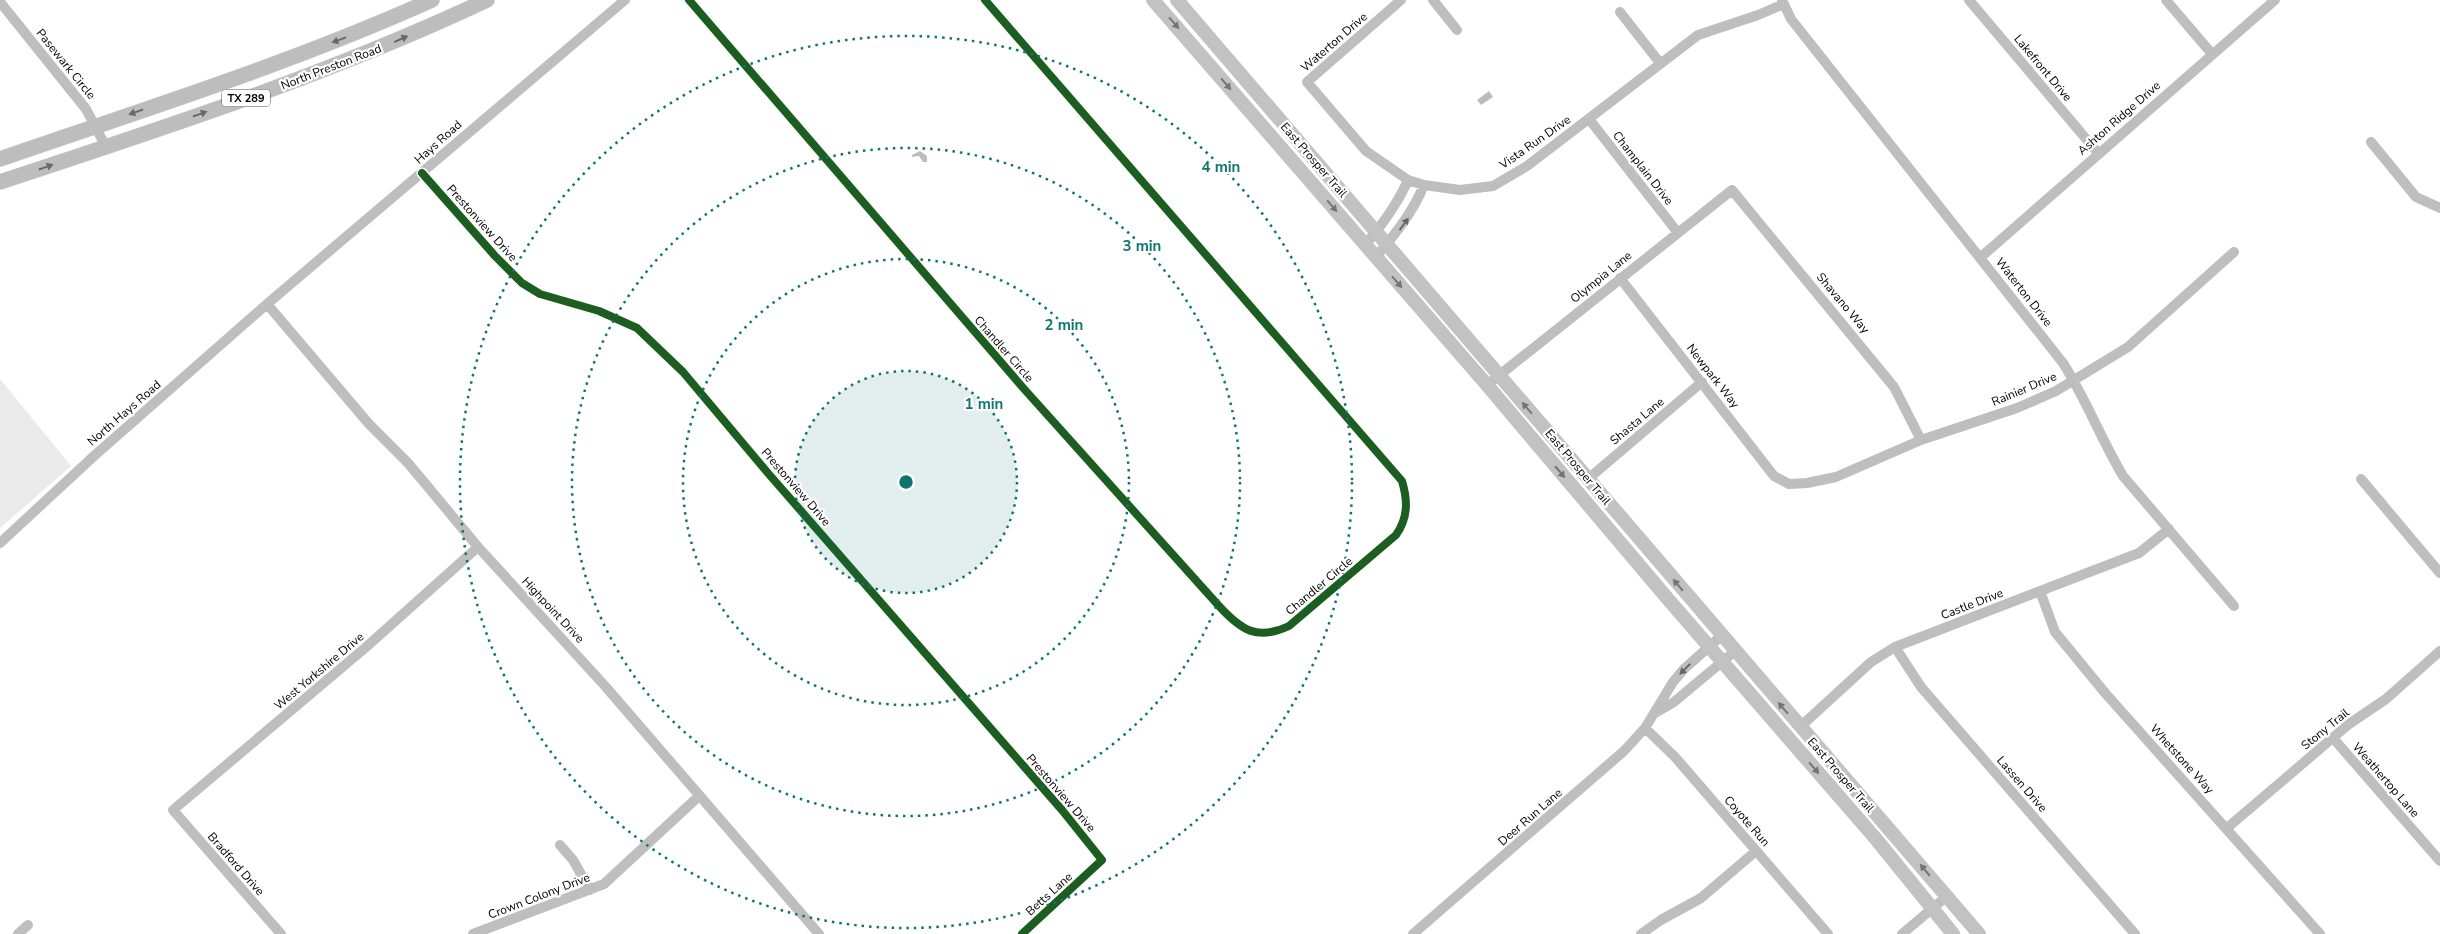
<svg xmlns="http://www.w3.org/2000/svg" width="2440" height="934" viewBox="0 0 2440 934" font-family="'Nunito Sans',sans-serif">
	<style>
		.green { fill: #eaeaea }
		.water { fill: #bcbcbc }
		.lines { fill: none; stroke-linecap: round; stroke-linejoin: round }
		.primary-casing { stroke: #dbdbdb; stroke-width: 16 }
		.street { stroke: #bebebe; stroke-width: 10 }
		.secondary { stroke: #c2c2c2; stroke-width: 14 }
		.primary { stroke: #bdbdbd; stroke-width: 15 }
		.cycleway-casing { stroke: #fff; stroke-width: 11 }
		.cycleway { stroke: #1b5e20; stroke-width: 8 }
		.oneway { fill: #747474 }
		.oneway2 { fill: #686868 }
		.ring { fill: none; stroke: #0f766e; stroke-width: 2.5; stroke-dasharray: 2.5 5 }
		.labels { text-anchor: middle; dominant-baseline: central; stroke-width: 4.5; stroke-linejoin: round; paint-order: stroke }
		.shield { fill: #fff; stroke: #4c4c4c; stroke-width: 1 }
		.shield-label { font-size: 11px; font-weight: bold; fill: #000 }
		.street-label { font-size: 12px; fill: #000; stroke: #fff }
		.centre { fill: #0f766e; stroke: #fff; stroke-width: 2.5 }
		.ring-label { font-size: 15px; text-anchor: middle; font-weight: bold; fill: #0f766e; stroke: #fff; stroke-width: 4.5; stroke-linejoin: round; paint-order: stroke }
	</style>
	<rect width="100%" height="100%" fill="#fff"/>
	<path class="green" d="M0,379L71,466L0,528Z"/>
	<path class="water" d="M1489,91L1493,97L1481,105L1477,100Z
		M920,151L927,156V162H923L919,156L912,157V155Z"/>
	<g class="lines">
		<g class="primary-casing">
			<path id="primary" d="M0,159C145,109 292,63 432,0
				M0,182C164,128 330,74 487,0"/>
		</g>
		<path class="street" d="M689,0L1025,390L1219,606C1241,630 1257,641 1289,626L1396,535C1408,518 1408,501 1402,481L985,0
			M1401,0L1307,82L1366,151L1408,180L1424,185L1460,190L1493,186L1527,166L1698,35L1758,15L1784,4
			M1433,0L1457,30
			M1782,0L1791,19L2063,363C2087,401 2101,439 2123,476L2234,606
			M1969,0L2098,153
			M2166,0L2212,54
			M0,2L86,109L106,147
			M1620,12L1660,63
			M1589,119L1678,233
			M2371,142L2416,197L2440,208
			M422,173L495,256L522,283L540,294L599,311L637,328L683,372L767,472L1062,810L1102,860L1022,934
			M1365,245C1383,224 1397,205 1408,180
			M1376,257C1395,234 1412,214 1424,185
			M1981,257L2275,0
			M1620,278L1774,476L1789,484L1807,483L1836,477L1921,440L2017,408L2056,391L2128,347L2234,252
			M267,304L369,424L408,463L478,547L605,686L819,934
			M1487,385L1732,190L1894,387L1921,440
			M1588,479L1702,382
			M2361,479L2440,573
			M0,543L94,456L267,304L625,0
			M2040,591L2055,632L2106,694L2320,934
			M1895,647L1921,687L2135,934
			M1655,713L1674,702L1735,651
			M1800,727L1871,662L1895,647L2139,553L2169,529
			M1645,728L1675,757L1828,934
			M2333,738L2440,861
			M2227,828L2349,724L2386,699L2440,651
			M560,845L573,860L590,890
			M18,934L28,925
			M281,934L173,810L365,648L478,547
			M473,934L604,884L699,796
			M1413,934L1624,751L1645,728L1673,682L1684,669L1721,636
			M1641,934L1661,920L1701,898L1756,851
			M1902,934L1947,896"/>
		<path class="secondary" d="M1153,0L1487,385L1667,598L1876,839L1953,934
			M1177,0L1979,934"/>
		<use href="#primary" class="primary"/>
		<g class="cycleway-casing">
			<path id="cycleway" d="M689,0L1025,390L1219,606C1241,630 1257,641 1289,626L1396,535C1408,518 1408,501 1402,481L985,0
				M422,173L495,256L522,283L540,294L599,311L637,328L683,372L767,472L1062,810L1102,860L1022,934"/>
		</g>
		<use href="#cycleway" class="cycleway"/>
	</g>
	<defs><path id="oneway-solid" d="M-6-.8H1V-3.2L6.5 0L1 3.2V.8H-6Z" transform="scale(1.25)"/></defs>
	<g class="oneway">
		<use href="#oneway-solid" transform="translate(1174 23) rotate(49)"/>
		<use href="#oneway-solid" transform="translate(1226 84) rotate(49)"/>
		<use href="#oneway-solid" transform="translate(1332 206) rotate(49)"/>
		<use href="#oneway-solid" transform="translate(1397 282) rotate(49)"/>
		<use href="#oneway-solid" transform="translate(1527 408) rotate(-131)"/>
		<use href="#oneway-solid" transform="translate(1560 472) rotate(50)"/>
		<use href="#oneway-solid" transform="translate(1678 585) rotate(-130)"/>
		<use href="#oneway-solid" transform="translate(1783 708) rotate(-131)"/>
		<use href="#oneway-solid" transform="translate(1814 768) rotate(49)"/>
		<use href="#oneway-solid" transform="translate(1925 870) rotate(-130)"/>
	</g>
	<g class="oneway2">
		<use href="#oneway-solid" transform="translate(401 39) rotate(-24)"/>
		<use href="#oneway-solid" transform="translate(339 40) rotate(160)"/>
		<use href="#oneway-solid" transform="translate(136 112) rotate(161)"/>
		<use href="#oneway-solid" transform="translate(200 114) rotate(-19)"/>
		<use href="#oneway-solid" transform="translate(46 167) rotate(-19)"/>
		<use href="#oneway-solid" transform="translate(1404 224) rotate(-54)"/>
		<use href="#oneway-solid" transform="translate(1685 669) rotate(135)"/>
	</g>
	<circle cx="906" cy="482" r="111" fill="#0f766e" fill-opacity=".12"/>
	<g class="ring">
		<circle cx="906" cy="482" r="111"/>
		<circle cx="906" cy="482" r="223"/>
		<circle cx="906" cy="482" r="334"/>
		<circle cx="906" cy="482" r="446"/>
	</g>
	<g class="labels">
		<rect class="shield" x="222" y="89.5" width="48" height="17" rx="4"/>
		<g class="shield-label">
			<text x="246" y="98">TX 289</text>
		</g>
		<g class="street-label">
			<text transform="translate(1334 42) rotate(-41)">Waterton Drive</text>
			<text transform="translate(66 64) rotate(51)">Pasewark Circle</text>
			<text transform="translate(331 67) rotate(-21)">North Preston Road</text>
			<text transform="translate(2043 68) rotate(50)">Lakefront Drive</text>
			<text transform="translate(2119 118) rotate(-41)">Ashton Ridge Drive</text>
			<text transform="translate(438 142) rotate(-42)">Hays Road</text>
			<text transform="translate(1535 142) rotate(-35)">Vista Run Drive</text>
			<text transform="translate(1314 160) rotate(49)">East Prosper Trail</text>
			<text transform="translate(1643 168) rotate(52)">Champlain Drive</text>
			<text transform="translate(482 223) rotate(48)">Prestonview Drive</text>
			<text transform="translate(1601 277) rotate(-39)">Olympia Lane</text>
			<text transform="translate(2024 292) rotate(52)">Waterton Drive</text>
			<text transform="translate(1843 303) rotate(50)">Shavano Way</text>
			<text transform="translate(1004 349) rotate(49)">Chandler Circle</text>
			<text transform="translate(1713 376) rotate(52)">Newpark Way</text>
			<text transform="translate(2024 389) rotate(-23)">Rainier Drive</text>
			<text transform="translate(124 413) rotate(-41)">North Hays Road</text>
			<text transform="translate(1637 421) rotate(-40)">Shasta Lane</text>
			<text transform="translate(1578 467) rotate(50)">East Prosper Trail</text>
			<text transform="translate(796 487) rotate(49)">Prestonview Drive</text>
			<text transform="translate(1319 586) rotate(-40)">Chandler Circle</text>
			<text transform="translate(1972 604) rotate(-21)">Castle Drive</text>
			<text transform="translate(553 610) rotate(47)">Highpoint Drive</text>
			<text transform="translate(319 671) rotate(-40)">West Yorkshire Drive</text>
			<text transform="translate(2325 729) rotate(-39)">Stony Trail</text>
			<text transform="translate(2182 759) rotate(48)">Whetstone Way</text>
			<text transform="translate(1841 775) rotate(49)">East Prosper Trail</text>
			<text transform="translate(2386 780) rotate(49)">Weathertop Lane</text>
			<text transform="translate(2022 784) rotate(49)">Lassen Drive</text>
			<text transform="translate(1061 793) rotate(49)">Prestonview Drive</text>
			<text transform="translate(1530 817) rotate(-41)">Deer Run Lane</text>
			<text transform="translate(1747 821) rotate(49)">Coyote Run</text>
			<text transform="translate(236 864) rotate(49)">Bradford Drive</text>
			<text transform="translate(1049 894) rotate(-42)">Betts Lane</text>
			<text transform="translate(539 896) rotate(-21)">Crown Colony Drive</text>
		</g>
	</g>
	<circle cx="906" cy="482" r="8" class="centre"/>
	<g class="ring-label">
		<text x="1221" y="172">4 min</text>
		<text x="1142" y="251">3 min</text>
		<text x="1064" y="330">2 min</text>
		<text x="984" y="409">1 min</text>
	</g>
</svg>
